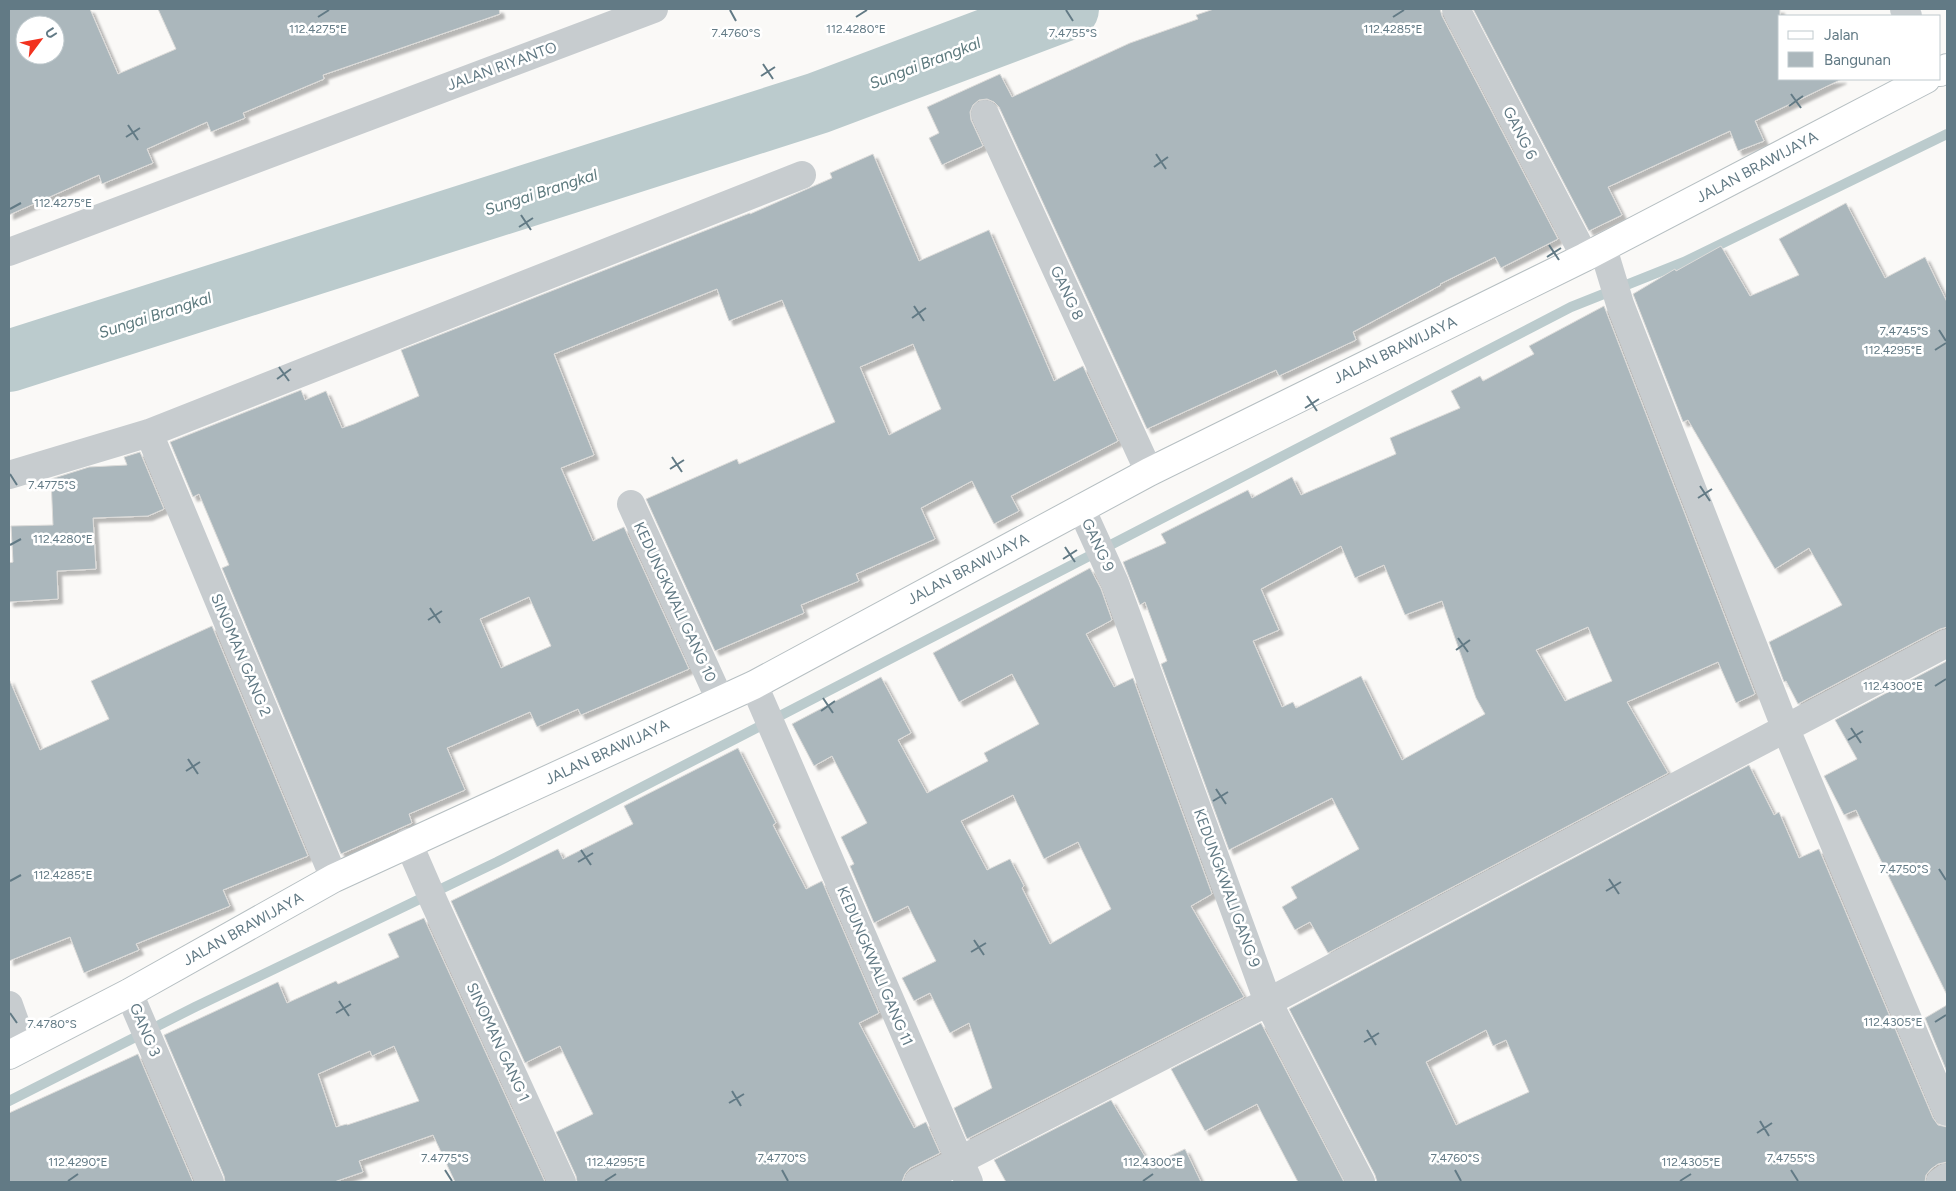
<svg xmlns="http://www.w3.org/2000/svg" width="1956" height="1191" viewBox="0 0 1956 1191" font-family="Figtree,sans-serif">
	<style>
		.lines { fill: none; stroke-linecap: round; stroke-linejoin: round }
		.stream { stroke: #bbcbcd; stroke-width: 10 }
		.river { stroke: #bbcbcd; stroke-width: 62 }
		.building { fill: #abb7bc; stroke: #dcdbd9; fill-rule: evenodd; filter: url(#shadow) }
		.secondary-casing { stroke: #b6bfc2; stroke-width: 30 }
		.minor { stroke: #c7cccf; stroke-width: 28 }
		.secondary { stroke: #fff; stroke-width: 28 }
		.ticks { fill: none; stroke: #627a85; stroke-width: 2 }
		.labels { text-anchor: middle; dominant-baseline: central; stroke-width: 5; stroke-linejoin: round; paint-order: stroke }
		.street-label { font-size: 15px; fill: #627a85; stroke: #fff }
		.water-label { font-size: 16px; font-style: italic; fill: #5d7a7e; stroke: #fff }
		.ticks-label { font-size: 12px; text-anchor: middle; fill: #627a85; stroke: #fff; stroke-width: 5; stroke-linejoin: round; paint-order: stroke }
	</style>
	<defs>
		<filter id="shadow"><feDropShadow dx="4.5" dy="4.5" stdDeviation="1" flood-color="#0004"/></filter>
	</defs>
	<rect width="100%" height="100%" fill="#faf9f7"/>
	<g class="lines">
		<path class="stream" d="M9,1101L195,1007L497,862L1571,307L1684,262L1947,134"/>
		<path class="river" d="M9,361L818,103L1068,9"/>
	</g>
	<path class="building" d="M9,9H90L118,74L176,49L158,9H499L500,14L323,75L324,79L243,113L245,118L211,132L207,122L147,149L153,163L102,184L99,175L9,215ZM25,25H55V55H25Z
		M1214,9H1440L1442,16L1558,239L1501,268L1495,257L1440,284L1441,285L1353,332L1356,340L1279,376L1276,370L1147,429L999,107L994,102L987,99L979,100L973,105L970,112L971,120L983,146L942,165L929,138L939,133L927,107L1000,74L1012,97L1130,43L1198,19L1196,15Z
		M1473,9H1780V79H1842L1755,121L1764,141L1738,151L1730,131L1608,187L1622,215L1589,231Z
		M873,154L919,261L989,230L1054,381L1083,366L1118,441L1011,496L1019,511L994,524L972,481L921,508L935,539L856,574L859,581L801,605L804,613L715,651L646,499L737,459L739,464L835,422L782,300L729,321L717,289L554,354L594,455L561,468L593,541L624,527L689,669L581,715L578,709L537,727L530,712L447,748L465,790L409,814L412,823L341,854L222,568L229,565L199,494L193,497L170,442L301,390L305,400L326,391L342,428L354,424L419,396L401,350L750,213V214L832,178L830,173ZM913,344L941,409L889,435L860,367ZM529,597L551,646L501,668L480,619Z
		M1846,203L1885,278L1925,257L1947,302V627L1940,629L1798,704L1786,681L1784,682L1769,642L1842,605L1809,548L1775,569L1688,420L1683,422L1633,294L1675,269L1676,271L1721,246L1750,296L1799,275L1779,239Z
		M1604,306L1755,694L1736,703L1718,662L1627,702L1668,773L1328,953L1310,922L1295,930L1282,907L1297,898L1291,887L1359,849L1332,798L1229,850L1161,664L1167,661L1145,602L1140,605L1123,562L1166,543L1161,534L1248,490L1252,498L1292,477L1301,495L1396,454L1390,438L1460,408L1451,391L1480,376L1483,381L1534,354L1529,346ZM1341,546L1355,578L1384,565L1405,615L1442,601L1476,698L1485,714L1402,760L1361,676L1296,708L1293,702L1282,707L1253,641L1279,630L1261,589ZM1588,627L1612,681L1565,701L1536,650Z
		M140,452L164,509L148,516L93,518L96,569L57,571L58,599L9,602V563L13,562L11,526L53,525L51,479L89,467L127,465L124,457Z
		M1090,568L1101,589L1112,620L1086,634L1114,687L1133,678L1212,894L1191,906L1244,997L967,1139L954,1108L992,1088L969,1023L950,1033L930,993L914,1001L902,978L936,961L908,906L874,923L850,866L854,864L841,837L867,823L832,756L814,766L792,724L881,677L911,733L898,740L927,793L988,761L984,753L1039,724L1012,674L959,702L933,653ZM1013,795L1044,859L1078,842L1111,909L1050,944L1022,888L1024,886L1010,859L987,870L961,821Z
		M212,626L308,856L223,890L230,906L136,944L139,950L84,973L70,937L9,961V679L40,750L109,719L91,681Z
		M1947,661V995L1856,810L1844,815L1824,776L1857,759L1835,720Z
		M738,748L776,823L773,825L806,889L822,881L879,1013L859,1023L914,1128L926,1122L940,1153L910,1168L905,1174L902,1182H577L576,1176L556,1132L593,1114L560,1046L525,1063L451,901L558,849L563,859L633,824L624,806Z
		M1749,765L1774,815L1779,812L1799,858L1819,849L1933,1118L1938,1125L1947,1127V1162L1938,1164L1931,1169L1926,1175L1925,1182H1377L1375,1175L1289,1009ZM1486,1030L1493,1046L1506,1040L1529,1092L1456,1125L1426,1062Z
		M424,918L545,1182H455L433,1135L359,1161L363,1172L334,1182H225L224,1176L164,1035L278,982L287,1003L336,981L338,984L399,957L388,934ZM394,1046L419,1101L347,1125V1124L336,1127L318,1074L370,1051L372,1056Z
		M1947,1005V1072L1925,1018Z
		M1261,1023L1344,1182H1298L1257,1104L1205,1131L1171,1069Z
		M138,1054L193,1182H9V1113Z
		M1111,1100L1150,1165L1185,1149L1201,1182H1006L994,1160Z"/>
	<g class="lines">
		<g class="secondary-casing">
			<path id="secondary" d="M1940,72L1947,68
				M9,1055L129,993L334,878L754,685L1149,472L1585,257L1926,79"/>
		</g>
		<path class="minor" d="M1456,9L1585,257
			M1904,9L1908,16
			M985,114L1149,472
			M1603,248L1620,304L1785,727L1947,1112
			M9,252L654,9
			M149,433L334,878
			M9,475L149,433L802,175
			M631,504L720,700
			M1081,508L1115,583L1268,1002L1361,1182
			M754,685L969,1182
			M408,842L434,902L562,1182
			M129,993L210,1182
			M9,1005L24,1047
			M918,1182L1268,1002L1947,643
			M1940,1182L1947,1177"/>
		<use href="#secondary" class="secondary"/>
	</g>
	<path class="ticks" d="M730,10L736,21M1066,10L1073,21M318,17L329,10M856,17L867,10M1393,17L1404,10M763,64L773,79M761,76L775,67M1791,94L1801,108M1789,106L1803,96M128,125L138,140M126,137L140,128M1156,154L1166,169M1154,167L1168,157M10,209L21,203M521,215L531,230M519,227L533,218M1549,245L1559,260M1547,257L1561,248M914,306L924,321M912,318L926,308M1939,330L1946,341M1935,350L1946,343M279,367L289,381M277,379L291,369M1307,396L1317,411M1305,408L1319,399M672,457L682,472M670,469L684,460M10,474L17,485M1700,486L1710,501M1698,498L1712,489M10,545L21,539M1065,547L1075,562M1063,559L1077,550M430,608L440,623M428,620L442,611M1458,638L1468,652M1456,650L1470,640M1935,686L1946,679M823,698L833,713M821,711L835,701M1851,728L1861,743M1848,740L1863,731M188,759L198,774M186,771L200,762M1216,789L1226,804M1213,801L1228,792M581,850L591,865M578,862L593,853M1939,869L1946,880M1609,879L1619,894M10,881L21,875M1606,891L1621,882M974,940L984,955M971,952L986,943M339,1001L349,1016M10,1013L17,1023M336,1013L351,1004M1935,1022L1946,1015M1367,1030L1376,1045M1364,1042L1379,1033M732,1091L741,1106M729,1103L744,1094M1760,1121L1769,1136M1757,1133L1772,1123M445,1170L452,1181M782,1170L788,1181M1455,1170L1461,1181M1791,1170L1798,1181M68,1181L78,1174M605,1181L616,1174M1143,1181L1153,1174M1680,1181L1691,1174"/>
	<g class="labels">
		<g class="street-label">
			<text transform="translate(502 66) rotate(-20)">JALAN RIYANTO</text>
			<text transform="translate(1520 133) rotate(63)">GANG 6</text>
			<text transform="translate(1757 167) rotate(-28)">JALAN BRAWIJAYA</text>
			<text transform="translate(1067 293) rotate(65)">GANG 8</text>
			<text transform="translate(1395 350) rotate(-26)">JALAN BRAWIJAYA</text>
			<text transform="translate(1098 545) rotate(65)">GANG 9</text>
			<text transform="translate(968 569) rotate(-28)">JALAN BRAWIJAYA</text>
			<text transform="translate(675 602) rotate(65)">KEDUNGKWALI GANG 10</text>
			<text transform="translate(241 655) rotate(67)">SINOMAN GANG 2</text>
			<text transform="translate(607 752) rotate(-25)">JALAN BRAWIJAYA</text>
			<text transform="translate(1227 888) rotate(70)">KEDUNGKWALI GANG 9</text>
			<text transform="translate(243 929) rotate(-29)">JALAN BRAWIJAYA</text>
			<text transform="translate(875 966) rotate(67)">KEDUNGKWALI GANG 11</text>
			<text transform="translate(145 1030) rotate(67)">GANG 3</text>
			<text transform="translate(498 1042) rotate(65)">SINOMAN GANG 1</text>
		</g>
		<g class="water-label">
			<text transform="translate(925 63) rotate(-21)">Sungai Brangkal</text>
			<text transform="translate(541 192) rotate(-18)">Sungai Brangkal</text>
			<text transform="translate(155 315) rotate(-18)">Sungai Brangkal</text>
		</g>
	</g>
	<g class="ticks-label">
		<text x="318" y="33">112.4275°E</text>
		<text x="856" y="33">112.4280°E</text>
		<text x="1393" y="33">112.4285°E</text>
		<text x="736" y="37">7.4760°S</text>
		<text x="1073" y="37">7.4755°S</text>
		<text x="63" y="207">112.4275°E</text>
		<text x="1904" y="335">7.4745°S</text>
		<text x="1893" y="354">112.4295°E</text>
		<text x="52" y="489">7.4775°S</text>
		<text x="63" y="543">112.4280°E</text>
		<text x="1893" y="690">112.4300°E</text>
		<text x="1904" y="873">7.4750°S</text>
		<text x="63" y="879">112.4285°E</text>
		<text x="1893" y="1026">112.4305°E</text>
		<text x="52" y="1028">7.4780°S</text>
		<text x="445" y="1162">7.4775°S</text>
		<text x="782" y="1162">7.4770°S</text>
		<text x="1455" y="1162">7.4760°S</text>
		<text x="1791" y="1162">7.4755°S</text>
		<text x="78" y="1166">112.4290°E</text>
		<text x="616" y="1166">112.4295°E</text>
		<text x="1153" y="1166">112.4300°E</text>
		<text x="1691" y="1166">112.4305°E</text>
	</g>
	<rect width="1956" height="1191" fill="none" stroke="#627a85" stroke-width="20"/>
	<rect x="1778" y="15" width="162" height="65" fill="#ffffff" stroke="#c0cace"/>
	<rect x="1788" y="31" width="25" height="8" fill="#ffffff" stroke="#c0cace"/>
	<text x="1824" y="40" font-size="15" fill="#627a85">Jalan</text>
	<rect x="1788" y="52" width="25" height="15" fill="#abb7bc" stroke="#c0cace"/>
	<text x="1824" y="65" font-size="15" fill="#627a85">Bangunan</text>
	<g transform="translate(40 40) rotate(58)"><circle r="24" fill="#ffffff" stroke="#c0cace"/>
	<path d="M0-4L9 19L0 12L-9 19Z" fill="#f2321f"/>
	<text y="-8" font-size="14" font-weight="bold" text-anchor="middle" fill="#627a85">U</text>
	</g>
</svg>
